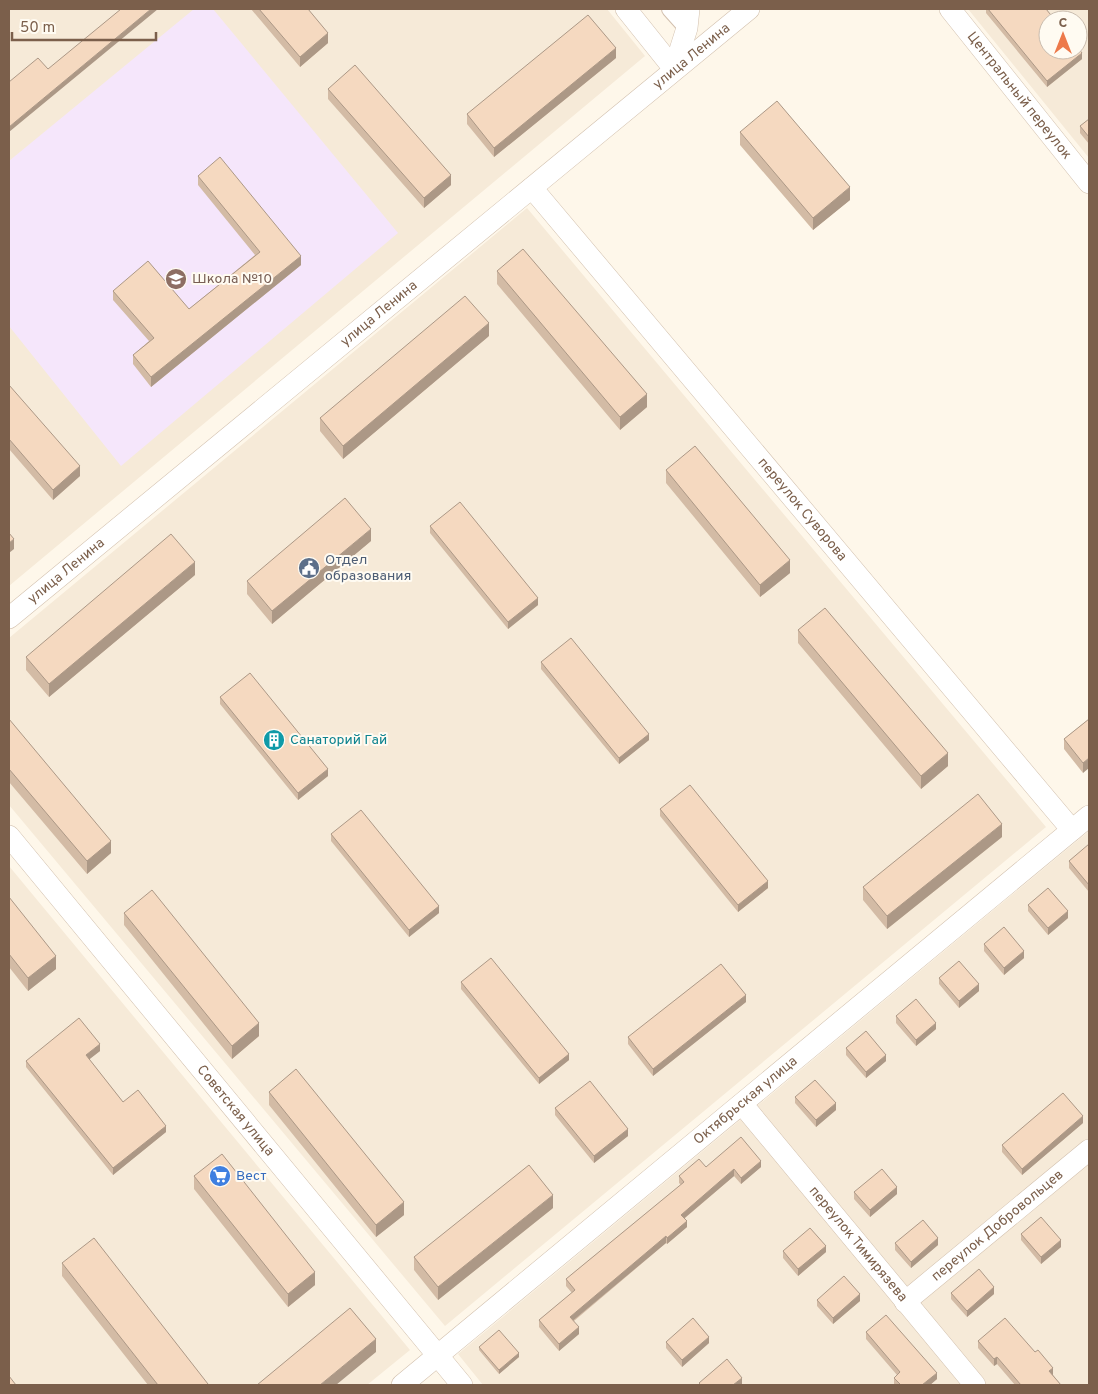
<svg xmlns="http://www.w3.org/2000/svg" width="1098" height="1394" viewBox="0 0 1098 1394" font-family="Overpass,sans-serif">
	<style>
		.residential { fill: #f6ead8; fill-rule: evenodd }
		.education { fill: #f5e6fb }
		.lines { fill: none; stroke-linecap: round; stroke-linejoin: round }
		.pedestrian-casing { stroke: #d2c0ae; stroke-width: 18 }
		.minor-casing { stroke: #d2c0ae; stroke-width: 22 }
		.pedestrian { stroke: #fff; stroke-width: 16 }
		.minor { stroke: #fff; stroke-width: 21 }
		.wall { fill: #d3bba5 }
		.shaded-wall { fill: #ac9886 }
		.building { fill: #f5d9c0; stroke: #ac9886 }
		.labels { text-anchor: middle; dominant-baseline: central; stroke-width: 4; stroke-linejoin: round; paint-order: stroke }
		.street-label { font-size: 14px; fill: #7b5f4b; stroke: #fffbf2 }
		.education-label { font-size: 14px; fill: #785e54; stroke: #fffbf2; text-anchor: start }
		.service-label { font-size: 14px; fill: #4e5e75; stroke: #fffbf2; text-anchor: start }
		.culture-label { font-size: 14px; fill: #0d838f; stroke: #fffbf2; text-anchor: start }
		.shop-label { font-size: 14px; fill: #366cbe; stroke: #fffbf2; text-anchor: start }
	</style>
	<rect width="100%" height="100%" fill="#fef7ea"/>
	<path class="residential" d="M9,9H607L645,56L9,586Z
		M968,9H1089V158ZM1048,20H1078V50H1048Z
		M527,208L1046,827L445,1326L9,805V638Z
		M1089,831V1385H483L458,1354Z
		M9,866L410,1350L367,1385H9Z"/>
	<path class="education" d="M194,9H213L398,233L121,466L9,326V161Z"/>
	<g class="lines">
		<g class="pedestrian-casing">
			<path id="pedestrian" d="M670,9L687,28"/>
		</g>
		<g class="minor-casing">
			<g id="minor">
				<path d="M626,9L674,69"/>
				<path id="s1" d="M950,9L1089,183"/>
				<path d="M674,69L687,28L689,9"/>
				<path id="s2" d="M532,188L1072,830"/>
				<path id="s3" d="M9,618L749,9"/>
				<path id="s4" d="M9,836L462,1385"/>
				<path id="s5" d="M742,1104L975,1385"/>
				<path id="s6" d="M905,1302L1089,1150"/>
				<path id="s7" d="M402,1385L1089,816"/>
			</g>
		</g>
		<use href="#pedestrian" class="pedestrian"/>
		<use href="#minor" class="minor"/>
	</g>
	<path class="wall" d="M251,9H308L328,43L300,67Z
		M986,9H1046L1082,59L1047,87L986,13Z
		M616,58L494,157L467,124V114Z
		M328,89L451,185L424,208L328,99Z
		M1089,119V144L1080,133V126Z
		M740,132L850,200L813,230L740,145Z
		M198,176L301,265L151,387L133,364V355L149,341L113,300V291L189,309L255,255L198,185Z
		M497,271L647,407L620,430L497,284Z
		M489,336L343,459L320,431V418Z
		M9,385L80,476L53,500L9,449Z
		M666,470L790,573L760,597L666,483Z
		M430,526L538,605L508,629L430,533Z
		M371,541L272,624L247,594V581Z
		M195,575L49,697L26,670V657Z
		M798,630L948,766L921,789L798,643Z
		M541,662L649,740L619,764L541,669Z
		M220,697L328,776L298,800L220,704Z
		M9,719L111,853L87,874L9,782Z
		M1089,719L1083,773L1064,749V739Z
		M660,809L768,888L738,912L660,816Z
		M331,834L439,913L409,937L331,841Z
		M1002,837L887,929L863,900V887Z
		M1089,845V892L1069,868V861Z
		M9,897L56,969L28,991L9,967Z
		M1028,905L1068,918L1048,935L1028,911Z
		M124,913L259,1036L232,1059L124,925Z
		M984,944L1024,958L1004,975L984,951Z
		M939,978L979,991L959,1008L939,984Z
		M461,982L569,1060L539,1084L461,989Z
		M746,1002L653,1076L628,1044V1037Z
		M896,1016L936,1029L916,1046L896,1023Z
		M846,1048L886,1061L866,1078L846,1055Z
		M100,1051L89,1059L123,1102L166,1132L113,1175L26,1067V1061Z
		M269,1092L404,1215L376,1237L269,1105Z
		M795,1097L836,1110L816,1127L795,1103Z
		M555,1108L628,1136L594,1163L555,1115Z
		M1083,1123L1022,1175L1002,1152V1145Z
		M706,1167H761L741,1184L734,1176L685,1218L687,1227L667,1244L666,1243L574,1321L579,1334L559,1351L539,1327V1320L572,1293L566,1286V1279L681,1185L679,1183V1176Z
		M194,1176L315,1285L288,1307L194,1189Z
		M854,1192L897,1194L870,1217L854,1199Z
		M553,1208L438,1300L414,1270V1257Z
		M1021,1234L1061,1247L1041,1264L1021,1240Z
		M895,1243L938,1245L911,1268L895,1250Z
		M783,1251L826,1252L798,1276L783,1258Z
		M62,1263L208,1385H148L62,1276Z
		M951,1293L994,1294L967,1317L951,1299Z
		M817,1300L860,1301L833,1324L817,1306Z
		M866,1332L937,1379L930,1385H895L894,1384V1378L897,1375L866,1339Z
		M978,1341L1053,1375L1061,1385H1015L997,1364L994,1366L978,1348Z
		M666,1342L709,1343L682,1367L666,1348Z
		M479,1347L519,1357L499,1374L479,1350Z"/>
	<path class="shaded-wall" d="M151,9H158L9,132V127Z
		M328,33V43L300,67V57Z
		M616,48V58L494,157V148Z
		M1082,53V59L1047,87V81Z
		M451,175V185L424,208V198Z
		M850,187V200L813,230V218Z
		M301,256V265L151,387V377Z
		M489,323V336L343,459V446Z
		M647,394V407L620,430V417Z
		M80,466V476L53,500V490Z
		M371,529V541L272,624V611Z
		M14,539V549L9,553V543Z
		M790,560V573L760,597V585Z
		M195,562V575L49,697V684Z
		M538,598V605L508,629V622Z
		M649,734V740L619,764V758Z
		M948,753V766L921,789V776Z
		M1089,758V768L1083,773V763Z
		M328,769V776L298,800V793Z
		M1002,824V837L887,929V916Z
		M111,841V853L87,874V861Z
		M768,881V888L738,912V905Z
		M439,906V913L409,937V930Z
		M1068,911V918L1048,935V928Z
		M1024,951V958L1004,975V968Z
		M56,956V969L28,991V978Z
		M979,984V991L959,1008V1001Z
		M746,995V1002L653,1076V1069Z
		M259,1023V1036L232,1059V1046Z
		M936,1023V1029L916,1046V1040Z
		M100,1044V1051L86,1062V1055Z
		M569,1054V1060L539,1084V1078Z
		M886,1055V1061L866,1078V1072Z
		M836,1103V1110L816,1127V1120Z
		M1083,1116V1123L1022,1175V1169Z
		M166,1126V1132L113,1175V1168Z
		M628,1129V1136L594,1163V1156Z
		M761,1161V1167L741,1184V1178Z
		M734,1169V1176L681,1221V1215Z
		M897,1187V1194L870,1217V1210Z
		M553,1195V1208L438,1300V1287Z
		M404,1202V1215L376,1237V1225Z
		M687,1221V1227L667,1244V1238Z
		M666,1236V1243L570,1323V1317Z
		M938,1238V1245L911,1268V1262Z
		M1061,1240V1247L1041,1264V1257Z
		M826,1246V1252L798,1276V1269Z
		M315,1272V1285L288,1307V1294Z
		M994,1287V1294L967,1317V1311Z
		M860,1294V1301L833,1324V1318Z
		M579,1327V1334L559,1351V1344Z
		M709,1337V1343L682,1367V1360Z
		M376,1339V1352L336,1385H320Z
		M519,1353V1357L499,1374V1370Z
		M997,1357V1364L994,1366V1359Z
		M1053,1368V1375L1049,1378V1371Z
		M937,1373V1379L930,1385H922Z
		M742,1378V1384L741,1385H733Z"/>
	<path class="building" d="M121,9H151L9,127V82L38,58L48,69Z
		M259,9H308L328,33L300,57Z
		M988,9H1046L1055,20H1048V50H1078V48L1082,53L1047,81Z
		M588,15L616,48L494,148L467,114Z
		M355,65L451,175L424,198L328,89Z
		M777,101L850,187L813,218L740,132Z
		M1089,119V137L1080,126Z
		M220,157L301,256L151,377L133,355L154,338L113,291L148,261L189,309L260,252L198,176Z
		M523,249L647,394L620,417L497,271Z
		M465,296L489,323L343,446L320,418Z
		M9,385L80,466L53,490L9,439Z
		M695,446L790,560L760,585L666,470Z
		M345,498L371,529L272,611L247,581Z
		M460,502L538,598L508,622L430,526Z
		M9,533L14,539L9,543Z
		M171,534L195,562L49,684L26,657Z
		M825,608L948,753L921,776L798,630Z
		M571,638L649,734L619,758L541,662Z
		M250,673L328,769L298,793L220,697Z
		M9,719L111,841L87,861L9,769Z
		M1089,719V758L1083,763L1064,739Z
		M690,785L768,881L738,905L660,809Z
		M978,794L1002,824L887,916L863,887Z
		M361,810L439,906L409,930L331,834Z
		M1089,844V885L1069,861Z
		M1048,888L1068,911L1048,928L1028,905Z
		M152,890L259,1023L232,1046L124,913Z
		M9,897L56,956L28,978L9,954Z
		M1004,927L1024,951L1004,968L984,944Z
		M491,958L569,1054L539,1078L461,982Z
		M959,961L979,984L959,1001L939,978Z
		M721,964L746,995L653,1069L628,1037Z
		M916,999L936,1023L916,1040L896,1016Z
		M79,1018L100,1044L86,1055L123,1102L138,1090L166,1126L113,1168L26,1061Z
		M866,1031L886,1055L866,1072L846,1048Z
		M296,1069L404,1202L376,1225L269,1092Z
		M815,1080L836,1103L816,1120L795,1097Z
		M590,1081L628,1129L594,1156L555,1108Z
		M1063,1093L1083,1116L1022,1169L1002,1145Z
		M741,1137L761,1161L741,1178L734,1169L681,1215L687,1221L667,1238L666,1236L570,1317L579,1327L559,1344L539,1320L575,1290L566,1279L684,1182L679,1176L699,1159L706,1167Z
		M222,1154L315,1272L288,1294L194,1176Z
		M529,1165L553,1195L438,1287L414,1257Z
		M882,1169L897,1187L870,1210L854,1192Z
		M1041,1217L1061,1240L1041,1257L1021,1234Z
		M923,1220L938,1238L911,1262L895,1243Z
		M810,1228L826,1246L798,1269L783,1251Z
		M94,1238L208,1384L207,1385H158L62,1263Z
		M979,1269L994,1287L967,1311L951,1293Z
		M844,1276L860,1294L833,1318L817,1300Z
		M350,1308L376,1339L320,1385H257Z
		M886,1315L937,1373L922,1385H901L894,1378L900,1372L866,1332Z
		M693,1318L709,1337L682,1360L666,1342Z
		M1005,1318L1035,1352L1038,1350L1053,1368L1049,1371L1061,1385H1021L997,1357L994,1359L978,1341Z
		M499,1330L519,1353L499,1370L479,1347Z
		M727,1359L742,1378L733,1385H701L699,1383Z
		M9,1376L16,1385H9Z"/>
	<defs>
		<g id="school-disc" transform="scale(1.125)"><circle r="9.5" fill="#8d6e63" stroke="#fffbf2"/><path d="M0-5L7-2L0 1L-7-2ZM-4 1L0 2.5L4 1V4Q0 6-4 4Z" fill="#fff"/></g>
		<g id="civic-disc" transform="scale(1.125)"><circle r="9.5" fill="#5c6f8a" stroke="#fffbf2"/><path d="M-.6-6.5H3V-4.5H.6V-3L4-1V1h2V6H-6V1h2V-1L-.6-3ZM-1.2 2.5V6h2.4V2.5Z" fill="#fff"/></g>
		<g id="building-disc" transform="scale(1.125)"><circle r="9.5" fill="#0f9aa8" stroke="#fffbf2"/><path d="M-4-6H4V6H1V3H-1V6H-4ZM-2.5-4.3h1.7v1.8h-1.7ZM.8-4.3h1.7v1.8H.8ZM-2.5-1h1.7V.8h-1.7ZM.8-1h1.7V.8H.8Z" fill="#fff"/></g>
		<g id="supermarket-disc" transform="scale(1.125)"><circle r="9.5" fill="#3f7fe0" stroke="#fffbf2"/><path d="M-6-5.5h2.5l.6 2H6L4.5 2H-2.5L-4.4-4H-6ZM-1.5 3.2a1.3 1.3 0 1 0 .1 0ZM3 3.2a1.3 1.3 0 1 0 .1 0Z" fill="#fff"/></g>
	</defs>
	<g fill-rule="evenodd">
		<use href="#school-disc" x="176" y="279"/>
		<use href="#civic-disc" x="309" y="568"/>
		<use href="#building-disc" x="274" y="740"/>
		<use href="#supermarket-disc" x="220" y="1176"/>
	</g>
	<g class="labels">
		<g class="street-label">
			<text stroke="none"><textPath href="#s3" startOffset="884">улица Ленина</textPath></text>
			<text stroke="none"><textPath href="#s1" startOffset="111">Центральный переулок</textPath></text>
			<text stroke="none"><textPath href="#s3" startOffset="479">улица Ленина</textPath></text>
			<text stroke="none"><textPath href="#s2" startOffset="420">переулок Суворова</textPath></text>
			<text stroke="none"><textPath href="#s3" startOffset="74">улица Ленина</textPath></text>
			<text stroke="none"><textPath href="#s7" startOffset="446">Октябрьская улица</textPath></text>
			<text stroke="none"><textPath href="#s4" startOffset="356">Советская улица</textPath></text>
			<text stroke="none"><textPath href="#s6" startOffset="120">переулок Добровольцев</textPath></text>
			<text stroke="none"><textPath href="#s5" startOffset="182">переулок Тимирязева</textPath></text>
		</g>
		<g class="education-label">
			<text x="192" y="279">Школа №10</text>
		</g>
		<g class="service-label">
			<text x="325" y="560">Отдел<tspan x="325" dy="16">образования</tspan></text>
		</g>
		<g class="culture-label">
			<text x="290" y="740">Санаторий Гай</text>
		</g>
		<g class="shop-label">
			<text x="236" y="1176">Вест</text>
		</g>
	</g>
	<rect width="1098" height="1394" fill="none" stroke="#7b5f4b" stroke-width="20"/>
	<g transform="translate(1063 35)"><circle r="24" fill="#fffbf2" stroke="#cabdaf"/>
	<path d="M0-4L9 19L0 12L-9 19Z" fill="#ed794a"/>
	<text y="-8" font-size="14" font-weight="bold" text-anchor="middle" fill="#7b5f4b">С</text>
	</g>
	<path d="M12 32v8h144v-8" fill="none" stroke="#7b5f4b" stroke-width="2.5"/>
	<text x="20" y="32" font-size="15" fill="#7b5f4b" stroke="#fffbf2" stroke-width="4" paint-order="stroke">50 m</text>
</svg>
